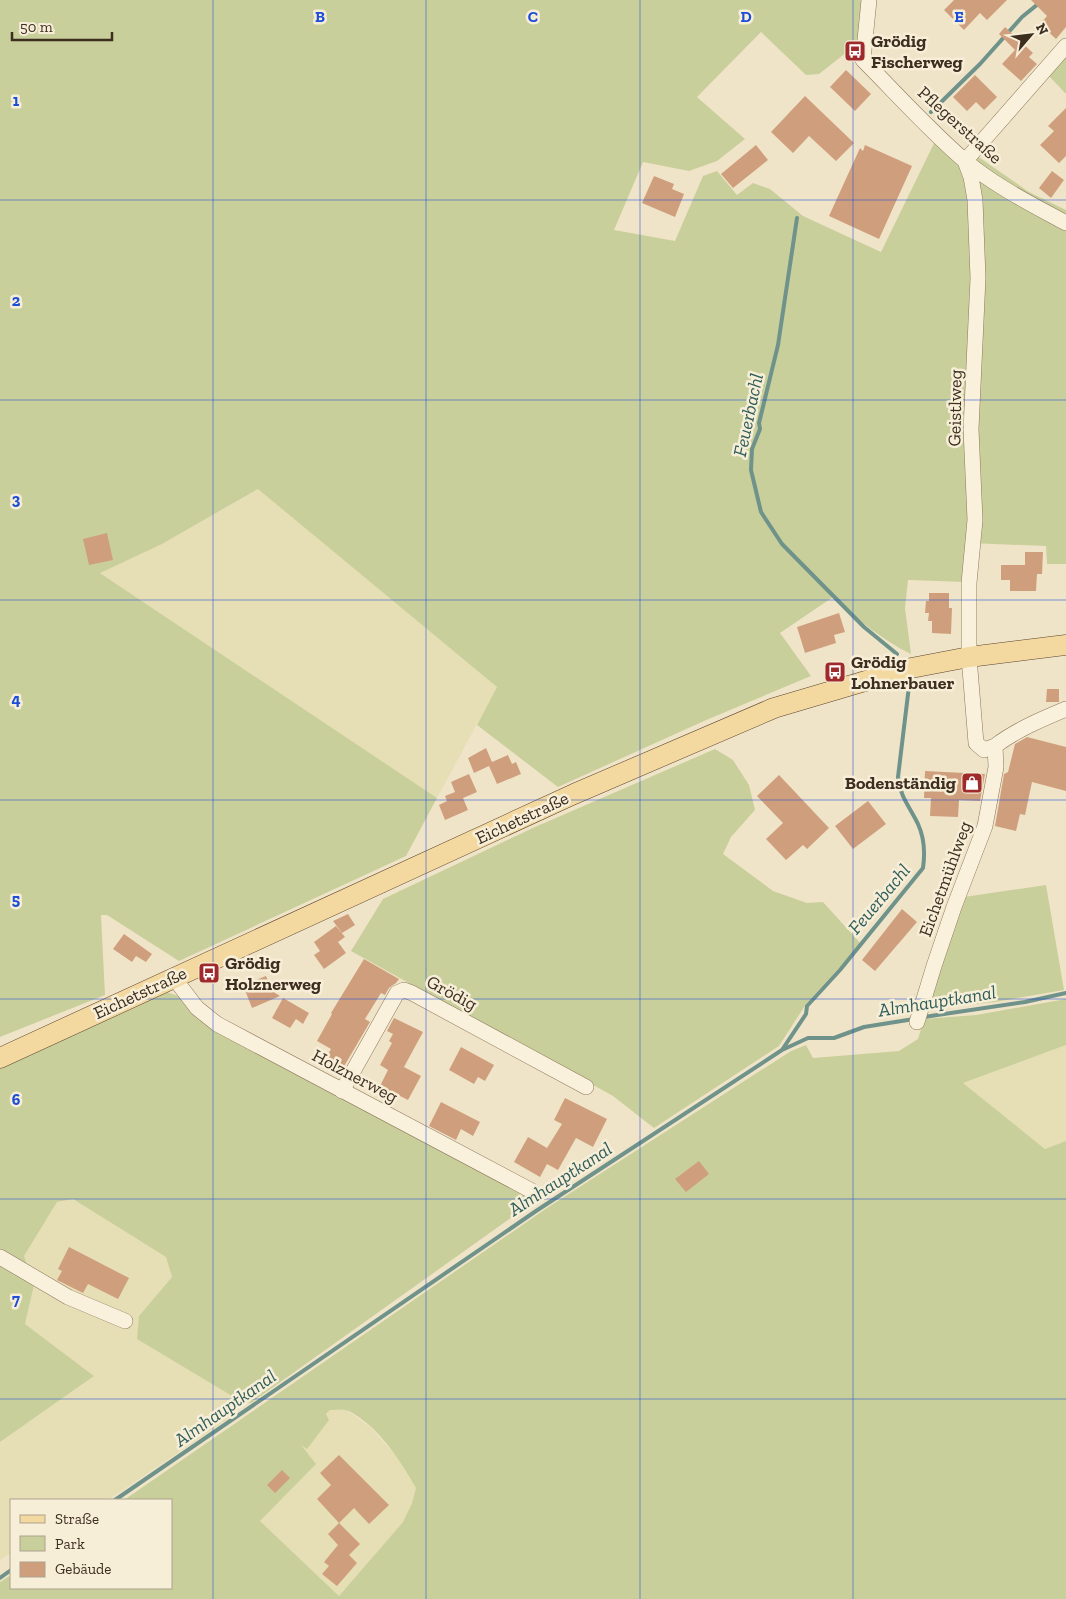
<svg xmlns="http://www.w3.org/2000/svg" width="1066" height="1599" viewBox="0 0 1066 1599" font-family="'Zilla Slab',serif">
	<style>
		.farmland { fill: #e6deb5 }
		.green { fill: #c9cf9b; fill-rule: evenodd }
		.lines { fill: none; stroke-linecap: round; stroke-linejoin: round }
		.stream { stroke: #6f938a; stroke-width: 4 }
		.building { fill: #cf9f7d }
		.minor-casing { stroke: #8d765c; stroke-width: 16 }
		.major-casing { stroke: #5b4430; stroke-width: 21 }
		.minor { stroke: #faf1dc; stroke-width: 15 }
		.major { stroke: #f3d9a0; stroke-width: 20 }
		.grid { fill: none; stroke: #1d4ed8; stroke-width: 1; stroke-opacity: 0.55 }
		.labels { text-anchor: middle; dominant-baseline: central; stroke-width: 5; stroke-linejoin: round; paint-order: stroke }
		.poi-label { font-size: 18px; font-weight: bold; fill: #3d2e20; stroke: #f7eed8; text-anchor: start }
		.street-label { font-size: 18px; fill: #3d2e20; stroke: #f7eed8 }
		.water-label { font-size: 19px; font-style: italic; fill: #2f5d5a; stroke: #f7eed8 }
		.grid-label { font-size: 16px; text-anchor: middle; font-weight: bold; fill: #1d4ed8; stroke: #f7eed8; stroke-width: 5; stroke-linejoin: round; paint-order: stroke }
	</style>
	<rect width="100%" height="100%" fill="#f0e4c8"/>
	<path class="farmland" d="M259,489L497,687L437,798L99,572L162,544Z
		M1066,1045V1141L1045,1149L963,1083Z
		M73,1199L166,1257L172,1277L139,1316L138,1339L242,1402L226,1412L228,1419L108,1500H11V1553L0,1560V1442L94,1376L25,1324L34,1285L24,1256L57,1202Z
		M330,1410H347L370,1427L401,1461L416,1488L412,1503L403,1522L339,1596L260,1521L315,1464L300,1446Z"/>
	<path class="green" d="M0,0H873L870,34L819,74L806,75L761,32L697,97L745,139L717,161L689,171L643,162L614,230L675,241L703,176L717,171L737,195L753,183L770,189L803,216L881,252L940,131L958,147L980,158L1029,192L1066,210V564H1047L1046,546L969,543L965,582L908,580L905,608L911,654C882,640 857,619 833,597L780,633L811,676L704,721L558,787L477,725L497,687L258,489L162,544L100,573L437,798L406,856L179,961L107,915H101L105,995L0,1037Z
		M1066,56V94L1048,75Z
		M715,749L733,760L749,785L755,810L731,837L723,854L773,891L807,903L823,902L861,944L806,1004L779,1046L654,1128L613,1096L351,951L383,899L535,827Z
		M1046,885L1064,990L995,1002L927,1009L964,897Z
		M167,992L183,998L205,1021L536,1200L251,1403L242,1402L137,1339L139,1316L172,1277L166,1257L73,1199L57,1202L24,1256L34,1285L25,1324L94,1376L0,1442V1067Z
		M1066,999V1045L963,1083L1045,1149L1066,1141V1599H0V1582L11,1575V1588H171V1500H124L547,1208L791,1051L806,1045L813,1058L899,1051L918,1039L924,1019L976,1015ZM330,1410C335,1410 344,1409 349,1411C379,1427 400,1460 416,1488L412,1503L403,1522L339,1596L260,1521L316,1464L301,1445L307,1449L329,1420L326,1414Z"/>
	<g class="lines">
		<path class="stream" d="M931,112L980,64L1022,17L1043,0
			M797,218L778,345L759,423L760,429L752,449L751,470L761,512L782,544L864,627L897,654
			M924,1017L1025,1002L1066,993
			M782,1050L806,1014L807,1006L840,970L923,868C925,854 924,837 918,824C910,807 900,797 898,777L909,686
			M115,1500L536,1211L782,1050L808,1038H834L864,1027L914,1019
			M0,1578L11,1570"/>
	</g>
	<path class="building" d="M954,0H1007L987,20L980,13L964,30L944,10Z
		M1031,0H1066V27L1056,39L1040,24L1047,16Z
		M1005,27L1033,53L1029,57L1037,64L1021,81L1002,64L1015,50L999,34Z
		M846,70L871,94L855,111L830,87Z
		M975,75L997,97L984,110L976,102L967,111L953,97Z
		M805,96L854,143L836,161L809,136L793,153L771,132Z
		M1066,108V156L1059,163L1040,145L1054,131L1048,126Z
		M756,145L768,160L733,188L721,174Z
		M865,145L912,166L879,239L829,216L860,148L863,151Z
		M1052,171L1064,180L1051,198L1039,188Z
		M654,176L674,184L672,189L684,194L675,217L642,203Z
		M107,533L113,560L89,565L83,539Z
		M1025,552H1043L1042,574H1037L1036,591H1010V580H1001V565H1025Z
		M929,593H949V608H952L951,634L932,633V621H928L929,613H925L926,601H929Z
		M839,613L845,632L834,635L836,643L805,653L797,627Z
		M1047,689H1059V702H1046Z
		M1027,737L1066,747V791L1032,782L1025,815L1020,814L1016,831L995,826L1004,774L1008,772L1015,744Z
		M486,748L492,762L508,755L512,764L516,762L521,774L497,784L489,766L474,773L468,758Z
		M925,771L985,774L980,801L959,800L958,817L930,816L931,798H924Z
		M469,774L477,792L463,798L468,810L445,820L439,805L447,801L445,796L455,792L451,782Z
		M779,775L829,828L807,849L803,845L786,860L766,839L783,823L757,796Z
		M868,801L886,824L853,849L835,826Z
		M902,909L917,922L875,971L862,960Z
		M348,914L355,925L342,933L333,921Z
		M336,926L345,937L338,942L346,953L324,969L314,955L320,951L314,942Z
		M124,934L152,954L146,962L136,956L132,962L113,949Z
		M364,959L399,979L396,983L389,988L385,995L381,993L365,1019L370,1022L343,1068L326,1058L331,1049L317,1041L332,1014L331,1013Z
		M266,976L272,991L280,996L252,1008L243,985Z
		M283,998L309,1013L303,1024L296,1019L290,1028L272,1018Z
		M394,1018L423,1032L404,1067L421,1076L408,1100L380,1086L388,1070L380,1065L392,1043L389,1041L393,1034L387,1031Z
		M461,1047L494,1065L485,1081L478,1077L474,1084L449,1070Z
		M565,1098L607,1119L593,1147L576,1138L558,1170L547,1164L540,1177L514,1162L528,1137L547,1148L562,1124L554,1120Z
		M441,1102L480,1122L473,1136L461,1129L456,1140L429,1126Z
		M699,1161L709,1174L686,1192L675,1179Z
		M69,1247L129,1278L118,1299L88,1284L83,1293L57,1280L62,1271L58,1269Z
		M339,1455L389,1505L369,1524L354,1508L339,1523L317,1499L331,1485L320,1473Z
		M282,1470L290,1478L275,1493L267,1485Z
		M339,1523L360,1544L349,1555L357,1563L337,1586L322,1574L329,1566L324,1562L338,1545L328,1534Z"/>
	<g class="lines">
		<g class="minor-casing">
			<path id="minor" d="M869,0L863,60C896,93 928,129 964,160C995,186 1031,204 1066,223
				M965,161L971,177L975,200L978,278L971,429L975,520L969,583V657L976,743L984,750L995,746
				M965,161L1066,46
				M174,978L197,1008L217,1024L532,1191
				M917,1022L934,966L954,907L985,826L996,767L995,746C1016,730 1042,719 1066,709
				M342,1091L397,993L404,990L412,993L586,1087
				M0,1257L68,1297L125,1321"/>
		</g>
		<g class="major-casing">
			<path id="major" d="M0,1058L574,794L774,708L906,669L969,657L1066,645"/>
		</g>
		<use href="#minor" class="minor"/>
		<use href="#major" class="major"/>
	</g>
	<path class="grid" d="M213,0V1599M426,0V1599M640,0V1599M853,0V1599M0,200H1066M0,400H1066M0,600H1066M0,800H1066M0,999H1066M0,1199H1066M0,1399H1066"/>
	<defs>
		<g id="bus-square" transform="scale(1.125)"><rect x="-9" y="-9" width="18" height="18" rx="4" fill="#9e2a2b" stroke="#f7eed8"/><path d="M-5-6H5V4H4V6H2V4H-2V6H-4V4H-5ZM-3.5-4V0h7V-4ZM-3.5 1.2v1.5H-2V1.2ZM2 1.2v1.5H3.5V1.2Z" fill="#fff"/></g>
		<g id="shop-square" transform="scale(1.125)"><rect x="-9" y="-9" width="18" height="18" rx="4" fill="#9e2a2b" stroke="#f7eed8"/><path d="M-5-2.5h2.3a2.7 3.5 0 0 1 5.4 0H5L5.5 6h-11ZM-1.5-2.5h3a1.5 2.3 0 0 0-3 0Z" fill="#fff"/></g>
	</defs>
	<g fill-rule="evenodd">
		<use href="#bus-square" x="855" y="51"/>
		<use href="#bus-square" x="835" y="672"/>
		<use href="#shop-square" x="972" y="783"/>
		<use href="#bus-square" x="209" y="973"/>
	</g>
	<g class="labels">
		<g class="poi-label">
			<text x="871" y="41">Grödig<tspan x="871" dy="21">Fischerweg</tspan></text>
			<text x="851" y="662">Grödig<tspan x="851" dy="21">Lohnerbauer</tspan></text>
			<text x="956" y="783" text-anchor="end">Bodenständig</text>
			<text x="225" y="963">Grödig<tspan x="225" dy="21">Holznerweg</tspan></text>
		</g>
		<g class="street-label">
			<text transform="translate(960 125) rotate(42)">Pflegerstraße</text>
			<text transform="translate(955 408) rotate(-89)">Geistlweg</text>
			<text transform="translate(522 818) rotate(-25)">Eichetstraße</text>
			<text transform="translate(945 879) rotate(-70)">Eichetmühlweg</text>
			<text transform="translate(140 993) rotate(-25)">Eichetstraße</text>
			<text transform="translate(452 993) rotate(28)">Grödig</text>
			<text transform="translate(355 1076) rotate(28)">Holznerweg</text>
		</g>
		<g class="water-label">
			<text transform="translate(748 415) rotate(-78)">Feuerbachl</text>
			<text transform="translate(879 899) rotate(-50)">Feuerbachl</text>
			<text transform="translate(937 1001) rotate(-9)">Almhauptkanal</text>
			<text transform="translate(560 1179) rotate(-33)">Almhauptkanal</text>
			<text transform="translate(225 1408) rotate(-35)">Almhauptkanal</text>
		</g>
	</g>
	<g class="grid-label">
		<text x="320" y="22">B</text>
		<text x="533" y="22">C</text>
		<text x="746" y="22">D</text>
		<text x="959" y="22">E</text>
		<text x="16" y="106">1</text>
		<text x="16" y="306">2</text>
		<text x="16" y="505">3</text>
		<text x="16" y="705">4</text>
		<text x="16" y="905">5</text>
		<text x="16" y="1105">6</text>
		<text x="16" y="1305">7</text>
	</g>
	<rect x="10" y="1499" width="162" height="90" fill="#f7eed8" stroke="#ada18e"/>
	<rect x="20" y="1515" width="25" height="8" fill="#f3d9a0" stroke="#ada18e"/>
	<text x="55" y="1524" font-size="15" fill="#3d2e20">Straße</text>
	<rect x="20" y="1536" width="25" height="15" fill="#c9cf9b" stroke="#ada18e"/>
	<text x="55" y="1549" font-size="15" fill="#3d2e20">Park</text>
	<rect x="20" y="1562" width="25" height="15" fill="#cf9f7d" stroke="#ada18e"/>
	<text x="55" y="1574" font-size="15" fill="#3d2e20">Gebäude</text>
	<g transform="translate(1031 35) rotate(62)" stroke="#f7eed8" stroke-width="4" paint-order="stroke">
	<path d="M0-4L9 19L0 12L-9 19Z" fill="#3d2e20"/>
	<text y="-8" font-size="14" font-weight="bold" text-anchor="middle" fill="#3d2e20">N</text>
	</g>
	<path d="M12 32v8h100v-8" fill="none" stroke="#3d2e20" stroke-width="2.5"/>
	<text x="20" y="32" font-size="15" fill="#3d2e20" stroke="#f7eed8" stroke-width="4" paint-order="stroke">50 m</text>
</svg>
